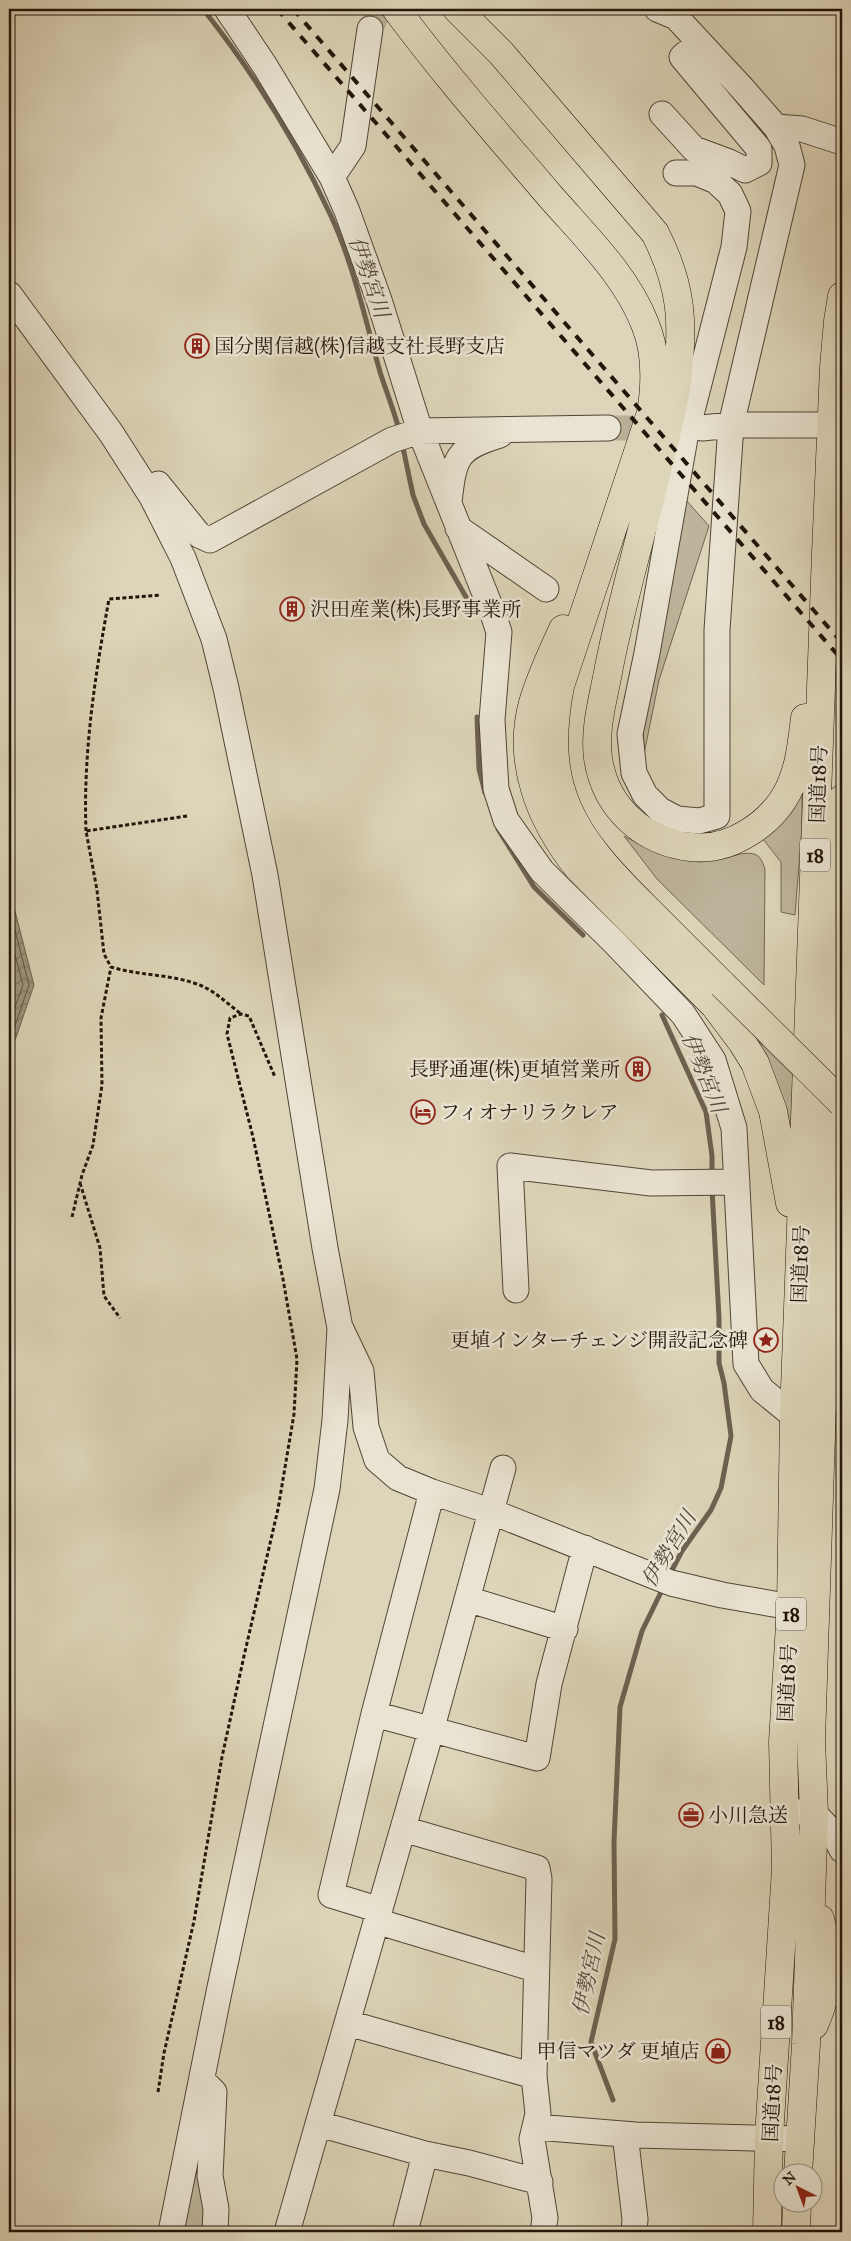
<svg xmlns="http://www.w3.org/2000/svg" width="851" height="2241" viewBox="0 0 851 2241" font-family="'IM FELL Great Primer','Noto Serif JP',serif">
	<style>
		.green { fill: #bdb49b; stroke: #706452 }
		.water { fill: url(#water-waves); stroke: #6c6150 }
		.lines { fill: none; stroke-linecap: round; stroke-linejoin: round }
		.shore { stroke: #605444; stroke-width: 1 }
		.stream { stroke: #6c6150; stroke-width: 5 }
		.minor-tunnel { stroke: #b8af96; stroke-width: 25; stroke-dasharray: 25 12; stroke-linecap: butt }
		.minor-casing { stroke: #514536; stroke-width: 27 }
		.highway-casing { stroke: #22150a; stroke-width: 29 }
		.path { stroke: #22150a; stroke-width: 3; stroke-dasharray: 4 2.5; stroke-linecap: butt }
		.minor { stroke: #e9e4d2; stroke-width: 25 }
		.highway { stroke: #ddd5b9; stroke-width: 28 }
		.rail { stroke: #22150a; stroke-width: 4; stroke-dasharray: 9 9; stroke-linecap: butt }
		.highway-bridge-casing { stroke: #22150a; stroke-width: 29; stroke-linecap: butt }
		.highway-bridge { stroke: #ddd5b9; stroke-width: 28 }
		.labels { text-anchor: middle; dominant-baseline: central; stroke-width: 5; stroke-linejoin: round; paint-order: stroke }
		.shield { fill: #e9e4d2; stroke: #5e5346; stroke-width: 1 }
		.shield-label { font-size: 19px; font-weight: bold; fill: #22150a }
		.poi-label { font-size: 20px; fill: #22150a; stroke: #e9e4d2; text-anchor: start }
		.street-label { font-size: 20px; fill: #22150a; stroke: #e9e4d2 }
		.water-label { font-size: 21px; font-style: italic; fill: #534838; stroke: #e9e4d2 }
	</style>
	<defs>
		<pattern id="water-waves" width="16" height="10" patternUnits="userSpaceOnUse" patternTransform="scale(1.25)"><rect width="16" height="10" fill="#9d947e"/><path d="M0 5q4-4 8 0t8 0" fill="none" stroke="#807865"/></pattern>
	</defs>
	<rect width="100%" height="100%" fill="#ddd5b9"/>
	<filter id="stains"><feTurbulence type="fractalNoise" baseFrequency=".004" numOctaves="4"/><feColorMatrix values="0 0 0 0 .2 0 0 0 0 .09 0 0 0 0 .02 0 0 0 .5 -.17"/></filter>
	<radialGradient id="worn" r=".72"><stop offset=".6" stop-color="#630" stop-opacity="0"/><stop offset="1" stop-color="#630" stop-opacity=".3"/></radialGradient>
	<path class="green" d="M686,500L709,526L659,680L644,754L643,721Z
		M802,774V827L795,915L781,912V862L759,834Z
		M624,836C659,856 683,862 723,858C733,857 744,851 754,854C761,856 762,862 765,869L764,985L657,879Z
		M746,1029L794,1076L791,1140Z
		M206,2094L210,2232H179Z"/>
	<path class="water" d="M9,888L34,985L9,1058Z"/>
	<g class="lines">
		<path class="shore" d="M9,907L29,985L9,1043
			M9,932L23,985L9,1024"/>
		<path class="stream" d="M203,9C253,72 297,143 331,216C354,266 365,319 380,372C386,391 394,410 399,430
			M402,443L413,495L424,524L470,604
			M477,717L479,769L485,793
			M498,829L534,887L583,935
			M662,1015L706,1112L712,1156V1176
			M670,1574L682,1551L711,1510L721,1488L731,1436L724,1383L719,1363V1318L712,1189
			M613,2100L591,2042L615,1939L614,1842L620,1707L642,1631L664,1586"/>
		<path class="minor-tunnel" d="M370,29L380,9
			M608,428H665"/>
		<g class="minor-casing">
			<path id="minor" d="M227,9L265,66L332,177L347,211L379,300L420,431L492,611L499,632L492,720L496,789L506,820L542,871L615,943L683,1014L713,1060L734,1128L746,1364L762,1390L794,1416
				M657,9L676,17L741,87L776,127L787,146L792,165L731,425L717,630V816L699,821L677,819L660,810L645,795L634,773L630,734L647,653L685,438L734,247L738,211L730,194L716,181L697,173H676
				M662,114L694,149L729,162L745,170L759,163V149L682,57L699,43
				M776,127L802,129L842,142
				M332,177L353,146L370,29
				M9,294L111,433L152,497L183,558L214,639L226,688L265,875L325,1248L340,1328L335,1420L327,1489L219,1992L171,2232
				M702,428L731,425H842
				M158,484L199,535L210,540L392,440L420,431L608,428
				M449,502C454,458 456,448 500,435
				M458,528L546,589
				M516,1290L510,1166L651,1183L737,1182
				M341,1329L361,1371L366,1427L377,1460L398,1478L432,1492L490,1511L671,1583L722,1595L791,1607
				M467,1599L565,1629
				M374,1714L537,1758L549,1684L585,1548
				M784,1811L814,1813L833,1833L842,1850
				M403,1829L537,1868L539,1879L534,2076L538,2114L532,2139L545,2218L543,2232
				M380,1910L331,1895L374,1714L432,1492
				M376,1921L535,1969
				M348,2023L534,2076
				M204,2082L214,2092L210,2176L216,2209L215,2232
				M319,2124L425,2154L469,2163L540,2182
				M536,2127L635,2135L799,2139
				M625,2134L635,2219L634,2232
				M287,2232L431,1731L503,1468
				M405,2232L425,2154"/>
		</g>
		<g class="highway-casing">
			<path id="highway" d="M396,9C444,74 498,135 550,196C584,235 626,275 645,324C657,353 656,383 651,413L560,686C540,790 573,836 644,906C670,932 696,958 722,984
				M457,9L501,53L655,233C682,286 684,323 677,381C673,412 664,441 657,471C641,536 622,601 609,667C604,696 594,727 598,758C605,807 643,842 691,847C731,852 774,822 790,787C800,766 802,741 805,718
				M563,629C552,653 540,678 533,703C516,764 542,823 579,869L715,1006L742,1042L755,1063L773,1111L790,1203
				M814,2025C831,1987 831,1958 820,1919
				M798,2174L806,2044L814,1813L811,1740L842,799
				M767,2232L769,2137L786,1869L783,1742L791,1607L794,1416L826,553L834,367L838,321L842,296
				M796,2232L797,2204"/>
		</g>
		<path class="path" d="M187,816L86,831L97,890L104,954L111,967C140,976 174,974 202,986C216,992 229,1005 240,1013
			M86,831C83,753 95,676 109,599L161,595
			M80,1183L100,1248L104,1296L120,1318
			M72,1217L82,1175L93,1145L102,1085L101,1018L111,967
			M158,2092L164,2053L194,1921L222,1757L244,1656L278,1509L294,1414L297,1359L283,1279L253,1137L227,1034L230,1018L241,1014L249,1016L275,1077"/>
		<use href="#minor" class="minor"/>
		<use href="#highway" class="highway"/>
		<path class="rail" d="M277,9L842,660
			M293,9L842,643"/>
		<g class="highway-bridge-casing">
			<path id="highway-bridge" d="M722,984L842,1103"/>
		</g>
		<use href="#highway-bridge" class="highway-bridge"/>
	</g>
	<defs>
		<g id="building-ring" transform="scale(1.25)"><circle r="9.5" fill="#e9e4d2" stroke="#8f2418" stroke-width="1.5"/><path d="M-4-6H4V6H1V3H-1V6H-4ZM-2.5-4.3h1.7v1.8h-1.7ZM.8-4.3h1.7v1.8H.8ZM-2.5-1h1.7V.8h-1.7ZM.8-1h1.7V.8H.8Z" fill="#8f2418"/></g>
		<g id="hotel-ring" transform="scale(1.25)"><circle r="9.5" fill="#e9e4d2" stroke="#8f2418" stroke-width="1.5"/><path d="M-6-4.5h1.5V1H6V5H4.5V3h-9V5H-6ZM-4 0a1.8 1.8 0 1 1 3.6 0ZM.5 0V-2.5h3Q6-2.5 6 0Z" fill="#8f2418"/></g>
		<g id="sight-ring" transform="scale(1.25)"><circle r="9.5" fill="#e9e4d2" stroke="#8f2418" stroke-width="1.5"/><path d="M0-6L1.8-2.2L6-1.7L2.9 1.2L3.7 5.4L0 3.3L-3.7 5.4L-2.9 1.2L-6-1.7L-1.8-2.2Z" fill="#8f2418"/></g>
		<g id="office-ring" transform="scale(1.25)"><circle r="9.5" fill="#e9e4d2" stroke="#8f2418" stroke-width="1.5"/><path d="M-6-3h4V-5.5h4V-3h4V5H-6ZM-1-4.5V-3h2v-1.5ZM-6 0V1H6V0Z" fill="#8f2418"/></g>
		<g id="shop-ring" transform="scale(1.25)"><circle r="9.5" fill="#e9e4d2" stroke="#8f2418" stroke-width="1.5"/><path d="M-5-2.5h2.3a2.7 3.5 0 0 1 5.4 0H5L5.5 6h-11ZM-1.5-2.5h3a1.5 2.3 0 0 0-3 0Z" fill="#8f2418"/></g>
	</defs>
	<g fill-rule="evenodd">
		<use href="#building-ring" x="197" y="346"/>
		<use href="#building-ring" x="292" y="609"/>
		<use href="#building-ring" x="638" y="1069"/>
		<use href="#hotel-ring" x="423" y="1112"/>
		<use href="#sight-ring" x="766" y="1340"/>
		<use href="#office-ring" x="691" y="1815"/>
		<use href="#shop-ring" x="718" y="2051"/>
	</g>
	<g class="labels">
		<g class="shield">
			<rect x="800" y="838.5" width="30" height="33" rx="4"/>
			<rect x="776" y="1597.5" width="30" height="33" rx="4"/>
			<rect x="761" y="2005.5" width="30" height="33" rx="4"/>
		</g>
		<g class="shield-label">
			<text x="815" y="855">18</text>
			<text x="791" y="1614">18</text>
			<text x="776" y="2022">18</text>
		</g>
		<g class="poi-label">
			<text x="214" y="346">国分関信越(株)信越支社長野支店</text>
			<text x="310" y="609">沢田産業(株)長野事業所</text>
			<text x="620" y="1069" text-anchor="end">長野通運(株)更埴営業所</text>
			<text x="440" y="1112">フィオナリラクレア</text>
			<text x="748" y="1340" text-anchor="end">更埴インターチェンジ開設記念碑</text>
			<text x="708" y="1815">小川急送</text>
			<text x="700" y="2051" text-anchor="end">甲信マツダ 更埴店</text>
		</g>
		<g class="street-label">
			<text transform="translate(818 784) rotate(-88)">国道18号</text>
			<text transform="translate(800 1264) rotate(-88)">国道18号</text>
			<text transform="translate(787 1683) rotate(-87)">国道18号</text>
			<text transform="translate(772 2103) rotate(-87)">国道18号</text>
		</g>
		<g class="water-label">
			<text transform="translate(369 277) rotate(71)">伊勢宮川</text>
			<text transform="translate(704 1073) rotate(68)">伊勢宮川</text>
			<text transform="translate(669 1549) rotate(-59)">伊勢宮川</text>
			<text transform="translate(589 1974) rotate(-78)">伊勢宮川</text>
		</g>
	</g>
	<rect width="851" height="2241" fill="none" stroke="#ddd5b9" stroke-width="30"/>
	<rect x="10" y="10" width="831" height="2221" fill="none" stroke="#22150a" stroke-width="2.5"/>
	<rect x="15" y="15" width="821" height="2211" fill="none" stroke="#22150a"/>
	<g transform="translate(798 2188) rotate(318)"><circle r="24" fill="#e9e4d2" stroke="#999182"/>
	<path d="M0-4L9 19L0 12L-9 19Z" fill="#8f2418"/>
	<text y="-8" font-size="14" font-weight="bold" text-anchor="middle" fill="#22150a">N</text>
	</g>
	<rect width="100%" height="100%" filter="url(#stains)"/>
	<rect width="100%" height="100%" fill="url(#worn)"/>
</svg>
